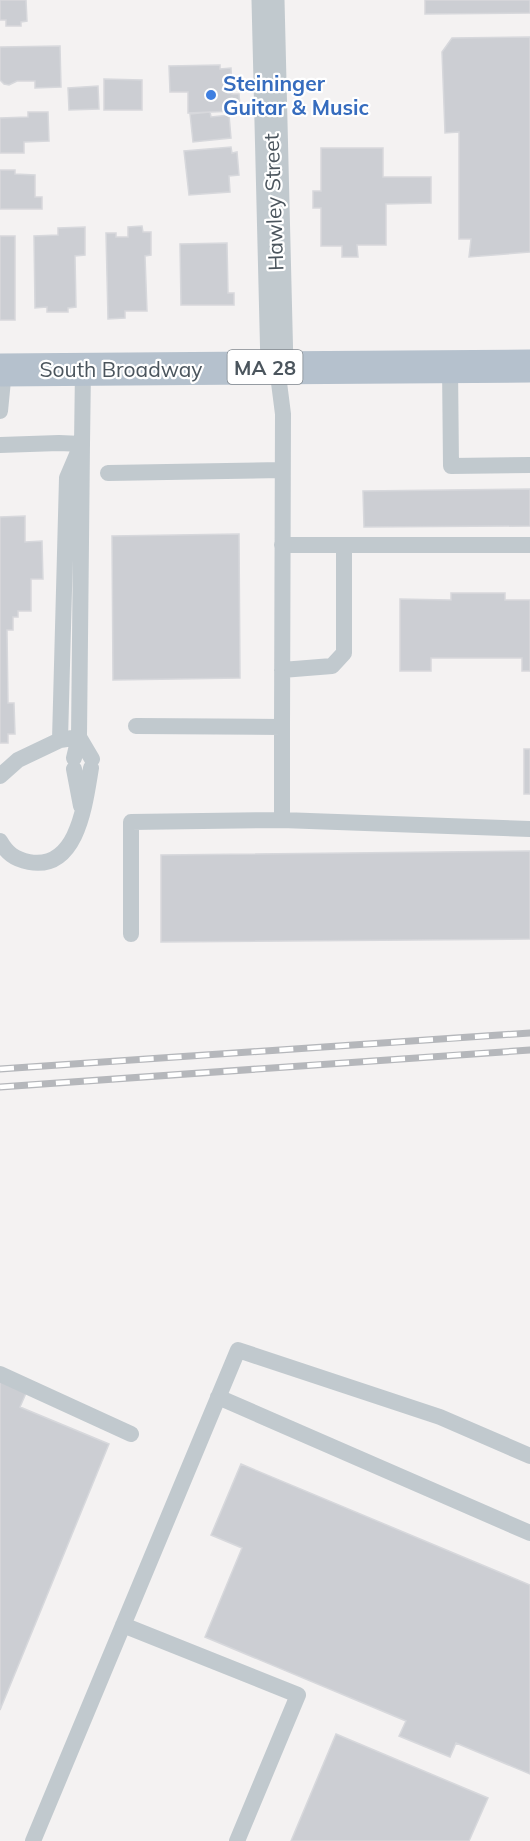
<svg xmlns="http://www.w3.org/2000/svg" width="530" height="1841" viewBox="0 0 530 1841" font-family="Mulish,sans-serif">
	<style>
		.building { fill: #ccced3; stroke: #d7d8dc; stroke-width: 1.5 }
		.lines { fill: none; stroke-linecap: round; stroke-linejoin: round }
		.lane { stroke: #c1c9ce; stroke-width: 16 }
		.street { stroke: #c1c9ce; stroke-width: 33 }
		.primary { stroke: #b5c1cd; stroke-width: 33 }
		.rail-casing { stroke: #b5b7bb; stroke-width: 7 }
		.rail { stroke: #fff; stroke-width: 4.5; stroke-dasharray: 14; stroke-linecap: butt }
		.shop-dot { fill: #3f7fe0; stroke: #fff; stroke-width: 2 }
		.labels { text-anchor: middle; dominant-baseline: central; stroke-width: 4.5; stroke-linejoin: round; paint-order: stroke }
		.shield { fill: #fff; stroke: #81888e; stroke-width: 1.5 }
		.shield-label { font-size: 20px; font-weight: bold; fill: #4b555d }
		.shop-label { font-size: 21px; font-weight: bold; fill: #366cbe; stroke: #fff; text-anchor: start }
		.street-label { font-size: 21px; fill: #4b555d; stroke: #fff }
	</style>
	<rect width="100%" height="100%" fill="#f4f2f2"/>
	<path class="building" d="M0,0H26L27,21L21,22V26H6V20H0Z
		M425,0H530V13L425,14Z
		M530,37V252L469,257L471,239H459V132L445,133L442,52L452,38Z
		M60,46L61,87L35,88V81H17L9,85L4,84L0,80V47Z
		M220,65V69L231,68L232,94H239L240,107H234V111L188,113V92H170L169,66Z
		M104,79L142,80V110H104Z
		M98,86L99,109L69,110L68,88Z
		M28,112H48L49,141L24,142V153H0V118L28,117Z
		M210,112L211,117L229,115L231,138L193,142L190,114Z
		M231,147L232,153L237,152L239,175L229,176L230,192L189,195L184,151Z
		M321,148H383V177H431V203L386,204V245H357L358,257H342V246H321V208H313V191H321Z
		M0,170H15V174L35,175V197H42V209H0Z
		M142,226L143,232H151V255L145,256L147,311H125V318L108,319L106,233H116V237H128V227Z
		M85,227V255L75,256L76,307L68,308V312H47V307L35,308L34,236L58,235V228Z
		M0,236H15V320H0Z
		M227,243L228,293H234V305H181L180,244Z
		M530,489V526L364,527L363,491Z
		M25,516V542L42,541L43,579H31V611H18V617H13V630H7L8,703H14L15,734H8V743H0V517Z
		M239,534L240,678L113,680L112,536Z
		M451,593H505V600H530V671H522V658H431V671H400V599L451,600Z
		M524,749H530V794H524Z
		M530,851V939L161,942V855Z
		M0,1379L27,1391L20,1407L109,1444L0,1710Z
		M241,1464L530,1585V1774L456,1743L450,1757L399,1736L406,1721L205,1637L242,1548L211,1535Z
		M336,1734L488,1798L469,1841H291Z"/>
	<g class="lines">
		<path class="lane" d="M450,366L451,466L530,465
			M0,411L4,370
			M82,444L79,737L92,759
			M0,445L59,443L82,444L83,369
			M108,473L282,470
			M282,545H530
			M282,670L332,666L344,653V545
			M136,726L282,727L283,414L277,367
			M60,740L67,478L79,450
			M74,769L81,806
			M0,776L18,760L60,740L79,737L74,758
			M282,820V727
			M0,841C7,853 14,859 29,862C78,871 85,803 91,768
			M131,934V822L282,820L530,829
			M0,1374L131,1434
			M218,1397L530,1533
			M123,1625L298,1695L237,1841
			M33,1841L238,1350L440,1417L530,1456"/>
		<path class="street" d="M268,0L277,367"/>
		<path class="primary" d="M0,370L530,366"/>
		<g class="rail-casing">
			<path id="rail" d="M0,1069L530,1033
				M0,1087L530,1050"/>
		</g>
		<use href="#rail" class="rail"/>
	</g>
	<circle class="shop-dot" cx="211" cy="95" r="6"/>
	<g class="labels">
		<rect class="shield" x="227.5" y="350" width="75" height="34" rx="4.5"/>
		<g class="shield-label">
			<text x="265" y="367">MA 28</text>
		</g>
		<g class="shop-label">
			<text x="223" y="83">Steininger<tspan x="223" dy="24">Guitar &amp; Music</tspan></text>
		</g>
		<g class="street-label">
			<text transform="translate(273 202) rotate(-92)">Hawley Street</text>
			<text x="121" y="369">South Broadway</text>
		</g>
	</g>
</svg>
